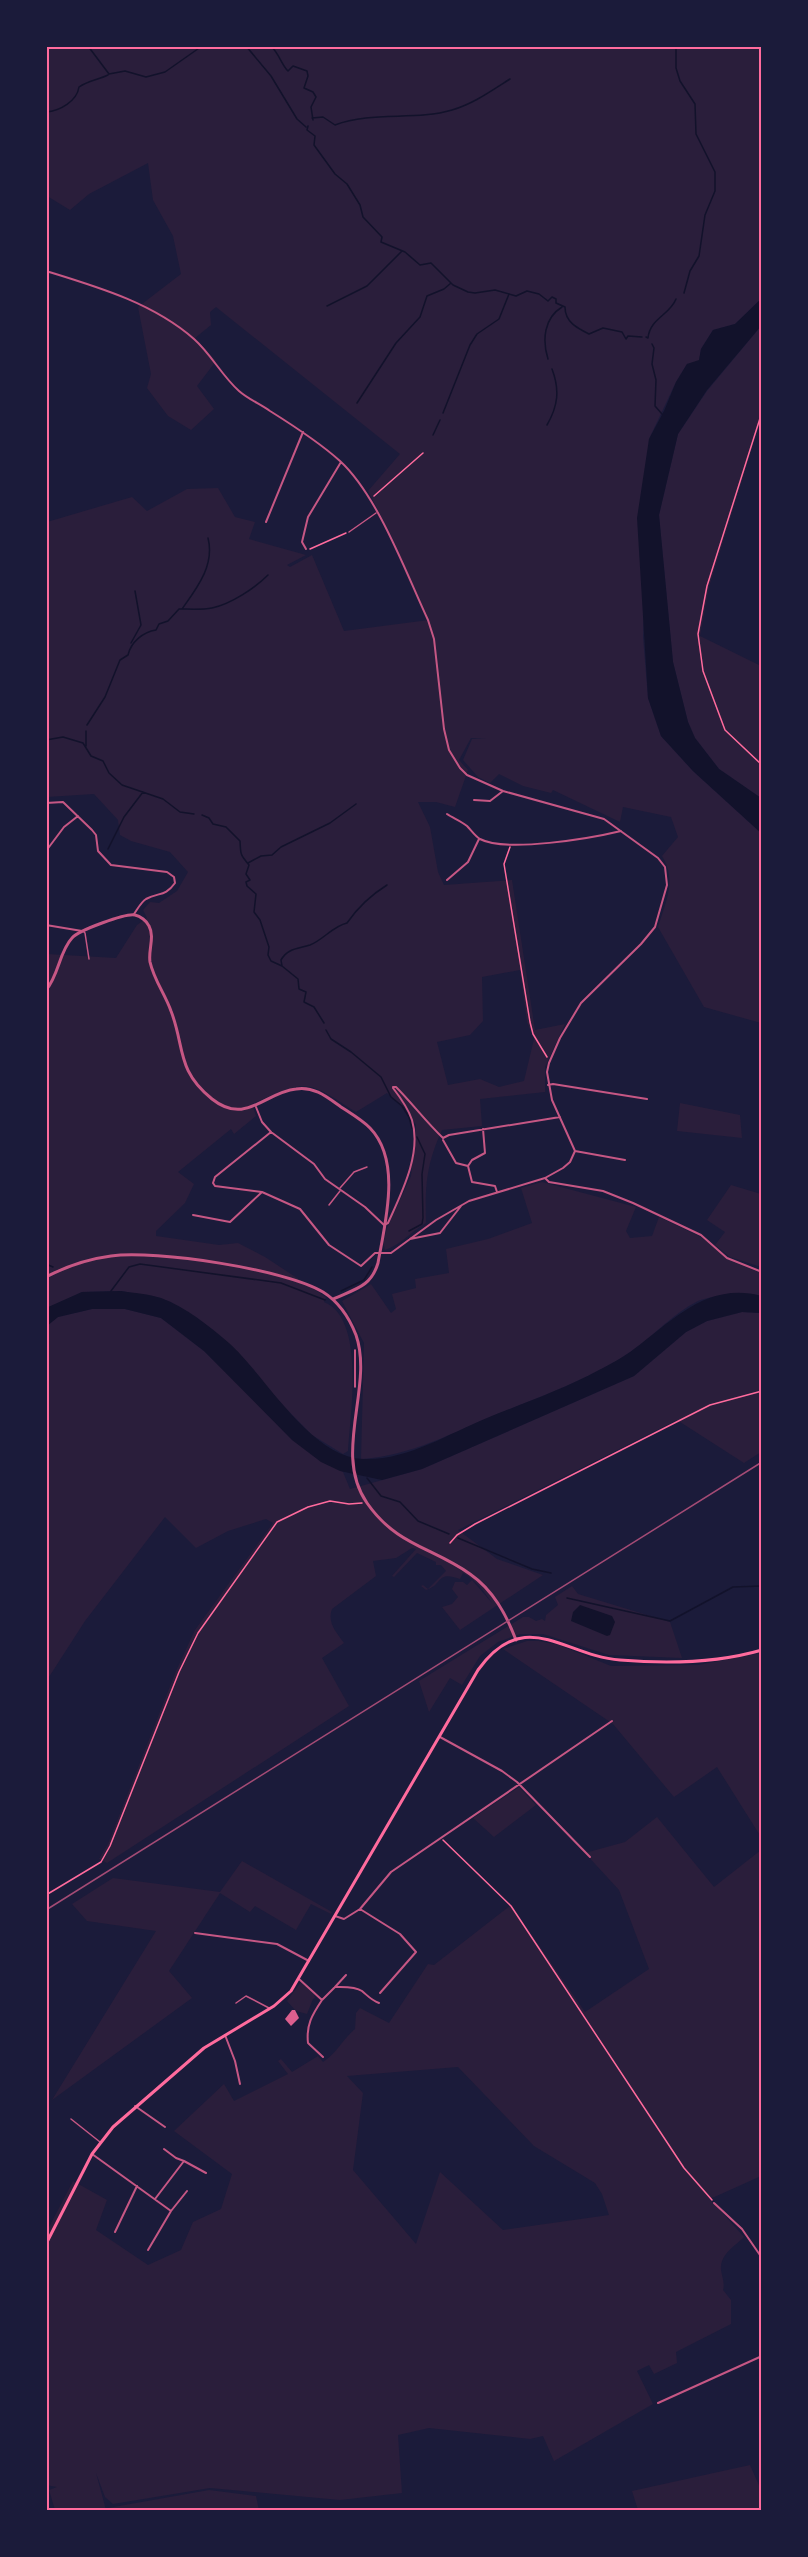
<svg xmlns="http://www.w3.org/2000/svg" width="808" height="2557" viewBox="0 0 808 2557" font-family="Mulish,sans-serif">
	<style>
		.green { fill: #2a1e3b; fill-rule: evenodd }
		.water { fill: #12122b }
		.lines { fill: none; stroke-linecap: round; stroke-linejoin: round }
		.stream { stroke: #12122b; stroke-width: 1.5 }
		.building { fill: #dd5f8e }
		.path { stroke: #ff6b9d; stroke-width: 1.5 }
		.service { stroke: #c65784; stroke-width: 1.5 }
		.minor { stroke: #c65784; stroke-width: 2 }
		.tertiary { stroke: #c65784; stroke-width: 3 }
		.secondary { stroke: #ff6b9d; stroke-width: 3 }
		.rail { stroke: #a44b75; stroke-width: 1.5 }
		.neatline { fill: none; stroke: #ff6b9d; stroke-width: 2 }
	</style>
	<rect width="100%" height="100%" fill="#1b1b3a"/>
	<path class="green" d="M47,47H761V299L735,324L713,330L701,349L699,361L687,364L676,382L649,439L643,637L648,698L661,736L693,771L761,833V1023L704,1007L658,927C666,901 677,880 662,856L678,837L671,817L623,807L620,822L553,790L551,793L523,786L499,774L490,783L478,777L463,760L472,739H486L471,738L459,760L468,770L455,807L436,802H418L430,827L438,872L444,885L512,880L535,1030L565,1024L545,1067V1092L480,1099L482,1126L442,1130C426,1165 425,1186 426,1223C411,1232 400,1245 385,1250L383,1243L387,1228L411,1176L416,1125L406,1109L387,1093L356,1112C305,1079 308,1079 252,1104L256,1116L234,1134L231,1129L178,1172L194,1184L185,1203L156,1231V1236L219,1245L238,1243L265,1257L326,1297L324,1302C366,1319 350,1415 348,1451L343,1454L312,1435L197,1318L161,1298L121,1291L82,1292L47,1308V954L116,958L137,925L147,918L143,910L150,902L159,903L177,891L188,872L170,852L131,841L120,835L118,820L94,794L47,797V522L132,497L147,511L187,489L218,488L235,517L255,522L249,539L306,555L287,565L290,567L312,555L344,631L429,620L392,537L368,491L400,454L216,307L210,312L211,325L195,338L216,361L197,386L214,409L191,430L168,416L147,388L151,374L138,307L181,274L173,236L153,200L148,163L89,194L70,210L47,196ZM520,970L527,1022L534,1039L524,1081L499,1087L480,1079L448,1085L437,1042L470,1035L483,1021L482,977Z
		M761,326V419L709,587L700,636L761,666V798L719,769L695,738L688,722L673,662L659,515L678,434L707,391Z
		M680,1103L740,1115L742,1138L677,1131Z
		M542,1182L636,1207L626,1231L630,1238L652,1236L659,1217L701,1237L731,1261L761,1273V1296C747,1292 713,1295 698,1301C673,1313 655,1335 632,1351C592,1378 545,1395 500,1413C454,1432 411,1456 361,1459L364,1343L342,1301L371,1284L391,1313L396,1309L392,1294L416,1288L415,1279L449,1273L446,1249L488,1239L532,1223L521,1188Z
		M731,1185L761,1194V1267L730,1257L715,1245L725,1232L707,1220Z
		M92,1309H125L161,1318L204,1351L248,1394L343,1472L350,1489L422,1469L634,1376L686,1332L707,1321L742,1312L761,1313V1452L744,1463L677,1420L458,1530L497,1559L543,1575L460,1630L442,1607L452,1604L458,1597L452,1589L455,1582H463L467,1585L472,1580L492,1603C484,1591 476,1580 463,1573L460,1579C436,1570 443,1585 426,1590L421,1586L423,1585L428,1589L446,1571L441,1565H436V1562L417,1553L394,1577L392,1576L416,1549L412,1548L396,1558L373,1561L376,1576L332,1609C327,1623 336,1632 344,1643L322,1658L349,1706L107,1863L99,1859L108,1844L176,1671L195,1630L273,1523L266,1519L228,1531L196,1548L165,1517L85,1621L47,1680L46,1326L58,1317Z
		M572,1586L578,1594L670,1622L682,1658L609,1655L543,1634H520L498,1642L480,1656L462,1685L450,1678L429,1712L419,1681L523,1617H529L536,1621L542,1619L545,1621L546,1615L558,1605L555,1597Z
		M527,1641H539L559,1645L611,1666L698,1665L761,1653V1837L717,1767L674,1797L613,1724L503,1649Z
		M519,1787L536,1805L494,1837L473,1818Z
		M657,1817L714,1887L761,1850V2176L710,2199L744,2237C734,2247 720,2254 721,2270C722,2277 725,2283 723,2290L731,2300V2324L676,2352L677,2363L654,2374L649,2365L637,2371L653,2404L554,2461L543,2436L530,2439L429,2428L398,2435L402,2493L340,2500L210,2488L113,2504L105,2497L96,2473L106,2510H55L49,2490L57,2487L46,2485V2233L73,2181L107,2200L96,2230L148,2265L181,2250L193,2222L221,2209L232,2174L174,2131L224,2084L234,2101L288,2074L278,2061L281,2059L292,2072L318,2056L323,2062C337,2053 343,2039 355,2029L356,2013L360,2008L389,2023L428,1964L434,1965L511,1905L585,2012L649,1969L619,1890L585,1853L625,1842ZM458,2067L534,2146L595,2183L602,2194L609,2215L503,2230L440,2172L416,2244L353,2170L363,2093L347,2076Z
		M242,1861L332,1912L331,1914L311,1904L296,1930L255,1906L250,1912L220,1893L169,1971L192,1998L52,2100L156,1931L87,1921L72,1904L113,1878L220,1892Z
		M301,1982L314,1994L315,1998L313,1999L307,2014L296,2011L287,2001Z
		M750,2465L761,2490V2510H638L632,2491Z
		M209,2490L256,2496L259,2510H109L108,2508Z"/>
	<path class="water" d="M761,299V326L707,390L678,434L659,515L673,662L688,722L695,738L719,769L761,798V833L693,771L661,736L648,698L637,518L649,439L664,411L676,382L687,364L699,360L701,349L713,330L735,324Z
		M121,1291C134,1293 149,1294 161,1298C186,1307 209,1326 229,1343C265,1375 310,1457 363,1459C406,1461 448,1434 487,1418C524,1403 564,1389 599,1370C611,1364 624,1357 634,1349C673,1320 708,1281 762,1296L761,1313L742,1312L707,1321L686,1332L634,1376L422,1469L382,1480L340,1471L321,1462L292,1440L204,1351L161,1318L125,1309H92L58,1317L47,1326L46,1308L82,1292Z
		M580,1605L612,1616L615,1622L610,1635L607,1636L571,1621L573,1612Z"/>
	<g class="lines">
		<path class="stream" d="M88,46L109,74L125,71L146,77L165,72L202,46
			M246,46L271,76L297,119L306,127
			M271,46C280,55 281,64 288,71L293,66L307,71L308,76L304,88L313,92L316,97L311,107L313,120
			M676,46V68L680,81L695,104L696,134L715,172V191L705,215L699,256L690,271L684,293
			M46,112C60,111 77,101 79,87C89,80 98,80 108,75
			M312,118L323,117L335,125C372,111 416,121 452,110C473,104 491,91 510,79
			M308,126L307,130L315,136L314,145L335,174L347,184L360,205L363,217L382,237L381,242L405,252L420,265L431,263L453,285L468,292L475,293L495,290L516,296L527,291L539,294L548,301L552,297L556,299V303L565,307C565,322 577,328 589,334L603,328L622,332L626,339L628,336L642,337
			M327,306L367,286L402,251
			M646,337L648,338C650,318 670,315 676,299
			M652,344L654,348L652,364L656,380L655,406L662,414
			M548,359C542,340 544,318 562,307
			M357,403L396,343L420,317L427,296L444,289L451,283
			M443,413L470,345L477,334L499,319L509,294
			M547,425C558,406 560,390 552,369
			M433,435L440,420
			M182,609C197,588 215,565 208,538
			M131,643L141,625L135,591
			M87,725L105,697L120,660L128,655C131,642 143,632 156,630L159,624L168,621L179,609C189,609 202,610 212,608C231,604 255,588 268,575
			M46,740L63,737L83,743L91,756L103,761L109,773L122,785L163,799L180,812L194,814
			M86,746V731
			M202,815L209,818L213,824L226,827L240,841C241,854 239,853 249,865L246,874L250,880L246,882L247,886L256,894L254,912L260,920L269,947L268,955L271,961L282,966L298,979L299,989L306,992L304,1002L314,1007L324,1023
			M108,849L124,817L143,792
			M248,863L261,856L272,855L281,847L330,823L356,804
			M282,966L281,960C288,948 298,949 310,945C323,940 333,926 347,923C358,907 371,895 387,885
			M326,1030L331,1039L351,1052L381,1077L391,1097L402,1106L409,1117L412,1128
			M409,1231L422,1224L423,1218L422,1174L425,1154L417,1137
			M46,1264L53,1267
			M111,1291L129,1267L140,1264L281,1283L325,1300
			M341,1291L364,1280L372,1267
			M367,1478L381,1496L400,1502L418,1521L449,1534
			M458,1538L532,1569L551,1573
			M567,1598L670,1621L733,1587L762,1586"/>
	</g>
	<path class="building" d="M292,2010H295L299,2018L291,2026L285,2019Z"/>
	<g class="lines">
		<path class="path" d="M762,412L707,586L698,634L703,671L725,730L762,765
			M374,496L423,453
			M310,549L346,533
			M510,847L504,864L530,1022L533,1034L547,1057
			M355,1387V1350
			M450,1543L457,1535L475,1524L710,1405L762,1391
			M443,1840L511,1906L684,2168L712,2200
			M46,1895L101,1862L110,1846L179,1672L198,1633L277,1522L308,1507L330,1501L349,1504L362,1503"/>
		<path class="service" d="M349,532L376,513
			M83,931L85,933L89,959
			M340,1188L354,1172L367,1167
			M329,1205L340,1191
			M236,2003L246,1996L269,2008
			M71,2119L100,2142"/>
		<path class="minor" d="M46,271C98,287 153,303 194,339C211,354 222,376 239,391C248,399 260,404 270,411C294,426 319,442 340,461C378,496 406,573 428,620L434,639L444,729L449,750L460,768L467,775L503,791L604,819L658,858L665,867L667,885L655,927L641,944L581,1003L560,1038L549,1063L547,1072L552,1100L575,1151L570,1162L563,1168L545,1178L469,1201L436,1220L391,1253H375L361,1266L329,1245L300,1209L262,1192L215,1186L213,1183L215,1177L271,1132
			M266,522L303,432
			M306,549L302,542L308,517L341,462
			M474,800L490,801L503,791
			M46,803L63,802L92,830L96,835L98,851L111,865L167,872L174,877L175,883C165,897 159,892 146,899C141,902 137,910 134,914
			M447,814C453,818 461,821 467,826C471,830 475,836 480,839C506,853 592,838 621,831
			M46,851L64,827L78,816
			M447,880L468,862L479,839
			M46,925L82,931
			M548,1085L553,1084L647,1099
			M393,1087H396C412,1103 426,1122 443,1138L449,1135L560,1117
			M256,1107L262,1122L271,1132L314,1164L325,1179L365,1207L384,1225L388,1223C401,1194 422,1154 412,1120C408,1108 400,1097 393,1088
			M443,1140L456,1163L468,1166L472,1182L495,1186L497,1192
			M575,1151L625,1160
			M468,1166L472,1160L485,1153L483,1129
			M545,1178L549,1182L603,1191L633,1203L701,1235L727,1258L762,1272
			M193,1215L230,1222L262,1192
			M410,1239L440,1233L461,1206
			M440,1737L502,1771L517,1782L590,1857
			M360,1909L400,1934L416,1952L380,1993
			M335,1916L344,1919L360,1909L391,1872L612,1721
			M195,1933L277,1944L309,1961
			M299,1979L322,2000C312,2015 306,2025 308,2043L323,2057
			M335,1987L346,1975
			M322,2000L335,1987C342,1987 355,1986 362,1991C368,1996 371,2000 379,2003
			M225,2035L235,2061L240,2084
			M135,2106L165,2127
			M164,2149L176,2158L184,2161
			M92,2154L171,2211
			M155,2199L184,2161L206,2173
			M714,2203L742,2229L762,2258
			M115,2232L137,2186
			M148,2250L171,2211L187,2191
			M658,2403L762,2356"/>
		<path class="tertiary" d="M46,990C59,975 59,952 72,938C79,930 126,913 135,915C140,916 147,921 149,926C155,937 148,950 150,962C154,980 165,994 171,1011C185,1047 176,1070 212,1099C246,1126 265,1092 296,1089C314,1086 327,1097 341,1107C350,1113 362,1120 370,1128C402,1161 385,1223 378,1263C371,1287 355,1289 333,1299
			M46,1277C67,1266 88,1259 111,1256C156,1250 285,1269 323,1292C339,1302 349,1317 356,1335C374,1387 332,1453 367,1503C397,1546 432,1547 470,1574C493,1590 506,1614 516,1640"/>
		<path class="secondary" d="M46,2244L92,2154L113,2127L204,2048L274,2006L291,1991L478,1670C525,1605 564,1656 620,1660C666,1664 717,1663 762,1650"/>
		<path class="rail" d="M46,1910L762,1462"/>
	</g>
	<rect width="808" height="2557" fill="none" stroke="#1b1b3a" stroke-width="96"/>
	<rect x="48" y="48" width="712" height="2461" class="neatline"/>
</svg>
